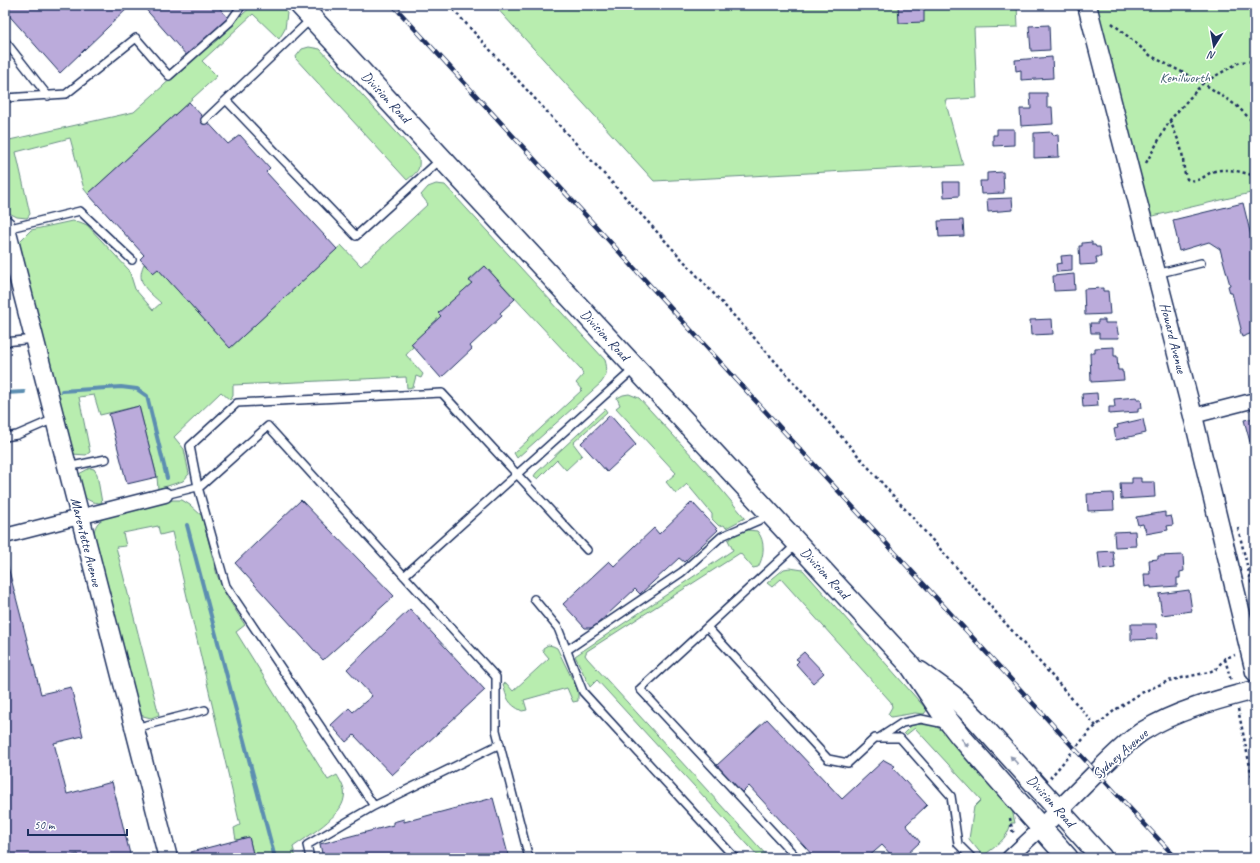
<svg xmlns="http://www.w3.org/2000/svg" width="1260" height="863" viewBox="0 0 1260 863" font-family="Caveat,sans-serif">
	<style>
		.green { fill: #b8edaf; stroke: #6a8e86 }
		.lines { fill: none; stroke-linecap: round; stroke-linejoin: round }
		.stream { stroke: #5c8eb1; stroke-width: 4 }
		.building { fill: #bbabdb; stroke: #1b2f5e }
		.service-casing { stroke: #1b2f5e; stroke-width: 10 }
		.minor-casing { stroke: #1b2f5e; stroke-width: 17 }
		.tertiary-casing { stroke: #1b2f5e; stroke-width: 21 }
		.secondary-casing { stroke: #1b2f5e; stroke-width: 23 }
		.path { stroke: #1b2f5e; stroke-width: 2.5; stroke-dasharray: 3 3; stroke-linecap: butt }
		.service { stroke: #fff; stroke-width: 7 }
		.minor { stroke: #fff; stroke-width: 14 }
		.tertiary { stroke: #fff; stroke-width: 18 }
		.secondary { stroke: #fff; stroke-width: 20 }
		.rail-casing { stroke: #1b2f5e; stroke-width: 4.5 }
		.rail { stroke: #fff; stroke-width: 3; stroke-dasharray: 9; stroke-linecap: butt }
		.oneway { fill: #8d97ae }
		.labels { text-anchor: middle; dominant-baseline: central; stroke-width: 3.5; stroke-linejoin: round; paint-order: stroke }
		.park-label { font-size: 14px; fill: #425e72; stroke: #fff }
		.street-label { font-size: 14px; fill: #1b2f5e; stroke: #fff }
	</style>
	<rect width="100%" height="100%" fill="#fff"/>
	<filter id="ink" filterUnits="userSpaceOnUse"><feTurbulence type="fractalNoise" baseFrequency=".025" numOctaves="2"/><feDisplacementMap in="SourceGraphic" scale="8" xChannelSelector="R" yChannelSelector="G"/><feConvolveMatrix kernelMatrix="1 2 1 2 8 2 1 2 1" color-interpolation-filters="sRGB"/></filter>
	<g filter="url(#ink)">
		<path class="green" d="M253,5H280L287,13L285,29L279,39L253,14L202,61L217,76L88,194L84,189L70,138L16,152L30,214L27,218L17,217L9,213L5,197V141L134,112Z
			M494,5H1017L1018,27L974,28L977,98L945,100L963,165L654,181Z
			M1095,5H1255V192L1149,217Z
			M309,47L320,49L419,157C420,171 418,171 407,180L295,58L302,49Z
			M436,184L445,185L605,360C608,370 607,375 601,383L517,458L514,453L582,390L576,383L583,375L581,369L485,266L469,280L472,283L438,313L441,316L411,344L413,347L406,355L423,374L421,378L416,376L413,387L407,388L406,377L233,385V396L230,400L221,392L174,437L184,449L189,474L183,481L158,489L157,477L139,406L100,415L94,395L79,397L90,452L86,455L72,454L17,244L31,230L72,221L80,222L87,225L129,270L135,289L153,310L161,303C148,291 135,283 144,264L153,273L158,269L230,348L341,245L361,266L428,204L421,195L428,187Z
			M629,394L639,398L705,470L745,518L726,528L724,525L719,526L712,519V514L687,484L676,494L666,482L676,473L616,408L620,405L617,398L623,395Z
			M605,409L607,412L573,443L582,455L566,470L557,460L538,479L534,476L536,473Z
			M90,468L94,469L97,474L102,503C82,503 82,492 77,475Z
			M173,500H182L190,505L202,516L217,575L227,597L245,625L236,632L328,780L337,775C341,782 346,790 344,798C342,816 308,836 293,847L296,858H254L249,837L236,840L234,828L240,825L172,532L160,535L158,526L123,533L126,546L116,547L159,715L151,718L139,715L93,536C95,526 97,521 107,517Z
			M748,530L757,531C766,541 764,557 758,567L753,568L740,553L587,651L585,655L587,658L769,858H760L597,680L590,687L575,656L733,550L728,540L740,532Z
			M790,568L803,570L927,710L924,714L915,713L891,717L888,714L892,707L891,702L781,579L772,587L767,583L784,569Z
			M548,645L553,646L557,648L578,691V701L573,702L567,688L524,700L527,710L522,711C508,704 507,699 503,684L506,683L513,691L549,658L543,651V648Z
			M913,724L933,725L948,734L1011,805L1015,823H1011C1007,840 996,846 983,856L969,839L974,807L981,800L915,728L906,735L904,733Z"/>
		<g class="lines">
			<path class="stream" d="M62,391L121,387L137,389L147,396L167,478
				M5,393L24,392
				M187,525L275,858"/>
		</g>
		<path class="building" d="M5,5H131L60,73L5,11Z
			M142,5H217L228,18L187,56Z
			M898,5H918V9H924V22L899,23Z
			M1049,25L1050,50L1031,51L1029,26Z
			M1052,57L1053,78L1021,80V70L1016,71L1015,60Z
			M1030,93H1047V107H1052L1053,124L1021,126L1020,109H1031Z
			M189,102L228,144L240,135L270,168L266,172L337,249L230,348L158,269L153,273L140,259L144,255L88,194Z
			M997,129H1014V145L993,146V135H997Z
			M1052,132L1053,135L1058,134L1059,157L1034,158V133Z
			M1003,172L1004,193L981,194L980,181H987V173Z
			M943,182H959V196L944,197Z
			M1012,198L1013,210L988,212L987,199Z
			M1243,203L1255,252V332L1242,337L1240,330L1241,329L1232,293H1230L1228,286L1230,285L1220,249L1209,242L1179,251L1177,243H1178L1173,220Z
			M963,220L964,236L939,237L938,221Z
			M1092,242V245H1095L1096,247H1100L1101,257H1096L1097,264L1080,265L1079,246H1082V243Z
			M1072,255V271L1057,272L1056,264L1062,263L1061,256Z
			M485,266L515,299L500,313L502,316L470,346L472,349L441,378L411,344L441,316L438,313L472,283L469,281Z
			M1074,274L1075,290L1054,291L1053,276Z
			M1103,288V291H1108L1110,314L1085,315L1084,289Z
			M1052,319L1053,334L1031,335L1030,320Z
			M1098,320H1105V323H1116L1119,338H1099V333H1091L1090,323H1098Z
			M1114,347V356H1117L1118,370H1122V372H1123L1124,380L1091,382L1090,353H1095V348Z
			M1097,393L1098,406L1083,407L1082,394Z
			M1137,397V399H1141L1142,408H1138V412L1109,414V407H1115L1114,399Z
			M139,406L157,477L127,484L109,414Z
			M610,415L636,445L607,472L581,443Z
			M1255,418V441L1250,442L1244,420Z
			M1143,419L1146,433L1116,440L1114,429L1118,428L1117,425Z
			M1255,446V463H1253L1252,458L1255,455L1253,447Z
			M1132,478H1141V482H1154L1155,497L1121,499L1120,483H1132Z
			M1113,493L1114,510L1088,511L1087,494Z
			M301,500L394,596L323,660L235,563Z
			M692,502L718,530L684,562L679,558L640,594L635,589L593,628H585L563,604L609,561L614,566L654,528L659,534Z
			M1165,512V517L1171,516L1172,519L1173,525L1167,526L1168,530L1146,534L1145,528H1144L1143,524L1138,525L1136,517Z
			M1135,531L1136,546L1115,547L1114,532Z
			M1113,551L1115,568L1100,570L1098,552Z
			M1183,555L1184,571L1180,572V578H1177V586L1151,588V586L1145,587L1144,574H1150L1149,560L1158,559V556Z
			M6,559L41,694L71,687L83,736L54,743L67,794L112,782L131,858H79L78,854L62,858H5Z
			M1189,590L1192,611L1162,615L1159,594Z
			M410,609L485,690L392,775L354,735L346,742L331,725L349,708L353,712L372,696L347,669Z
			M1131,624H1156L1157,639L1131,640Z
			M804,652L824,673L813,683L796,664L799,661L796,659Z
			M767,719L842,799L884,760L895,766L893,768L927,805L906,825L920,842L903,858H894L882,845L867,858H815L749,786L741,794L716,766Z
			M493,798L509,858H323L320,844L393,825V822L404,819V822Z
			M249,837L254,858H193L191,852Z"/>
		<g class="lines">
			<g class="service-casing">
				<path id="service" d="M5,41L48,96
					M5,98L66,94L136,38L169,76L230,22L242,5
					M226,100L356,236L440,160
					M205,120L311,19
					M6,229L80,211L132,260
					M1156,274L1201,263
					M5,342L34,339
					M5,437L17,435L54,419
					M67,467L106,459
					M165,495L201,486L268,426L496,677V730L529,858
					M796,545L640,689L797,858
					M404,576L635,368
					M534,599L558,628L583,692L735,858
					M707,627L828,759L848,763L875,738H900L951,796L958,844L972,858
					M567,650L682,572L722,536L769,516
					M135,728L205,710
					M879,738L902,723L921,719L945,724
					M374,806L500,744
					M310,858L307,845L374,806L226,586L198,487L190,446L237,403L442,393L587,550"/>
			</g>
			<g class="minor-casing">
				<path id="minor" d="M1193,416L1255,400
					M5,536L165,495
					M1009,858L1041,828"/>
			</g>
			<g class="tertiary-casing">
				<path id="tertiary" d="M1087,5L1193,416L1255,672
					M5,225L168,858
					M1041,828C1058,811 1076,793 1093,776C1109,760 1125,743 1143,731C1177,710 1217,700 1255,690"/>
			</g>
			<g class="secondary-casing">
				<path id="secondary" d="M300,5L910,665L940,710L961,737L1068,858
					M920,672L953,696L976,719L1102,858"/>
			</g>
			<path class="path" d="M449,5L758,342L1096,726
				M1112,23L1151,56L1203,83L1237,106L1255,124
				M1170,120C1174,132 1180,141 1182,153C1184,162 1183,171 1187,179C1201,184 1204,174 1215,171C1229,168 1242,172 1255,176
				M1146,163L1170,120L1203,83L1240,62L1255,61
				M1238,528L1255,598
				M1225,659L1231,681
				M1238,709L1255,791
				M1050,778L1090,731L1115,710L1141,693L1168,681L1209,672L1216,669L1225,658L1235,655
				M1010,818L1012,830L1015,834
				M1032,853L1037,858"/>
			<use href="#service" class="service"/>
			<use href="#minor" class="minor"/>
			<use href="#tertiary" class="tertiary"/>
			<use href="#secondary" class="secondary"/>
			<g class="rail-casing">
				<path id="rail" d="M393,5L1061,734L1176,858"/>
			</g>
			<use href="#rail" class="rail"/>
		</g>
		<defs><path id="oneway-solid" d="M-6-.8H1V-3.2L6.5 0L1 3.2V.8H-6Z"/></defs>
		<g class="oneway">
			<use href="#oneway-solid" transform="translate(965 743) rotate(50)"/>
			<use href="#oneway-solid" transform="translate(1014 760) rotate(-133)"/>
		</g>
	</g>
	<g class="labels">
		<g class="park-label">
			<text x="1185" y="77">Kenilworth</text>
		</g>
		<g class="street-label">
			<text transform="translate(386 97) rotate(47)">Division Road</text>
			<text transform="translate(605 335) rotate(47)">Division Road</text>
			<text transform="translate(1173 338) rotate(76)">Howard Avenue</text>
			<text transform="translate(86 542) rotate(76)">Marentette Avenue</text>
			<text transform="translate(825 573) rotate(47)">Division Road</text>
			<text transform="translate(1120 754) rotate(-41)">Sydney Avenue</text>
			<text transform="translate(1051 801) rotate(48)">Division Road</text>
		</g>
	</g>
	<rect width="1260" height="863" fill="none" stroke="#fff" stroke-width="20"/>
	<rect x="10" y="10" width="1240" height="843" fill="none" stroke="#1b2f5e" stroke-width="1.5" filter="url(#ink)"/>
	<g transform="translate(1214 46) rotate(191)" stroke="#ffffff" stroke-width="3" paint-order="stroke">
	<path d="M0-3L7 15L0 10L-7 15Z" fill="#1b2f5e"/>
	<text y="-6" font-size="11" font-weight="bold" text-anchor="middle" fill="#1b2f5e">N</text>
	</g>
	<path d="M28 829v6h99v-6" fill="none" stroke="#1b2f5e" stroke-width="2"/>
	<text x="34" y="829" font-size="12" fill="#1b2f5e" stroke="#ffffff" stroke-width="3" paint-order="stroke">50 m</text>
</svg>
